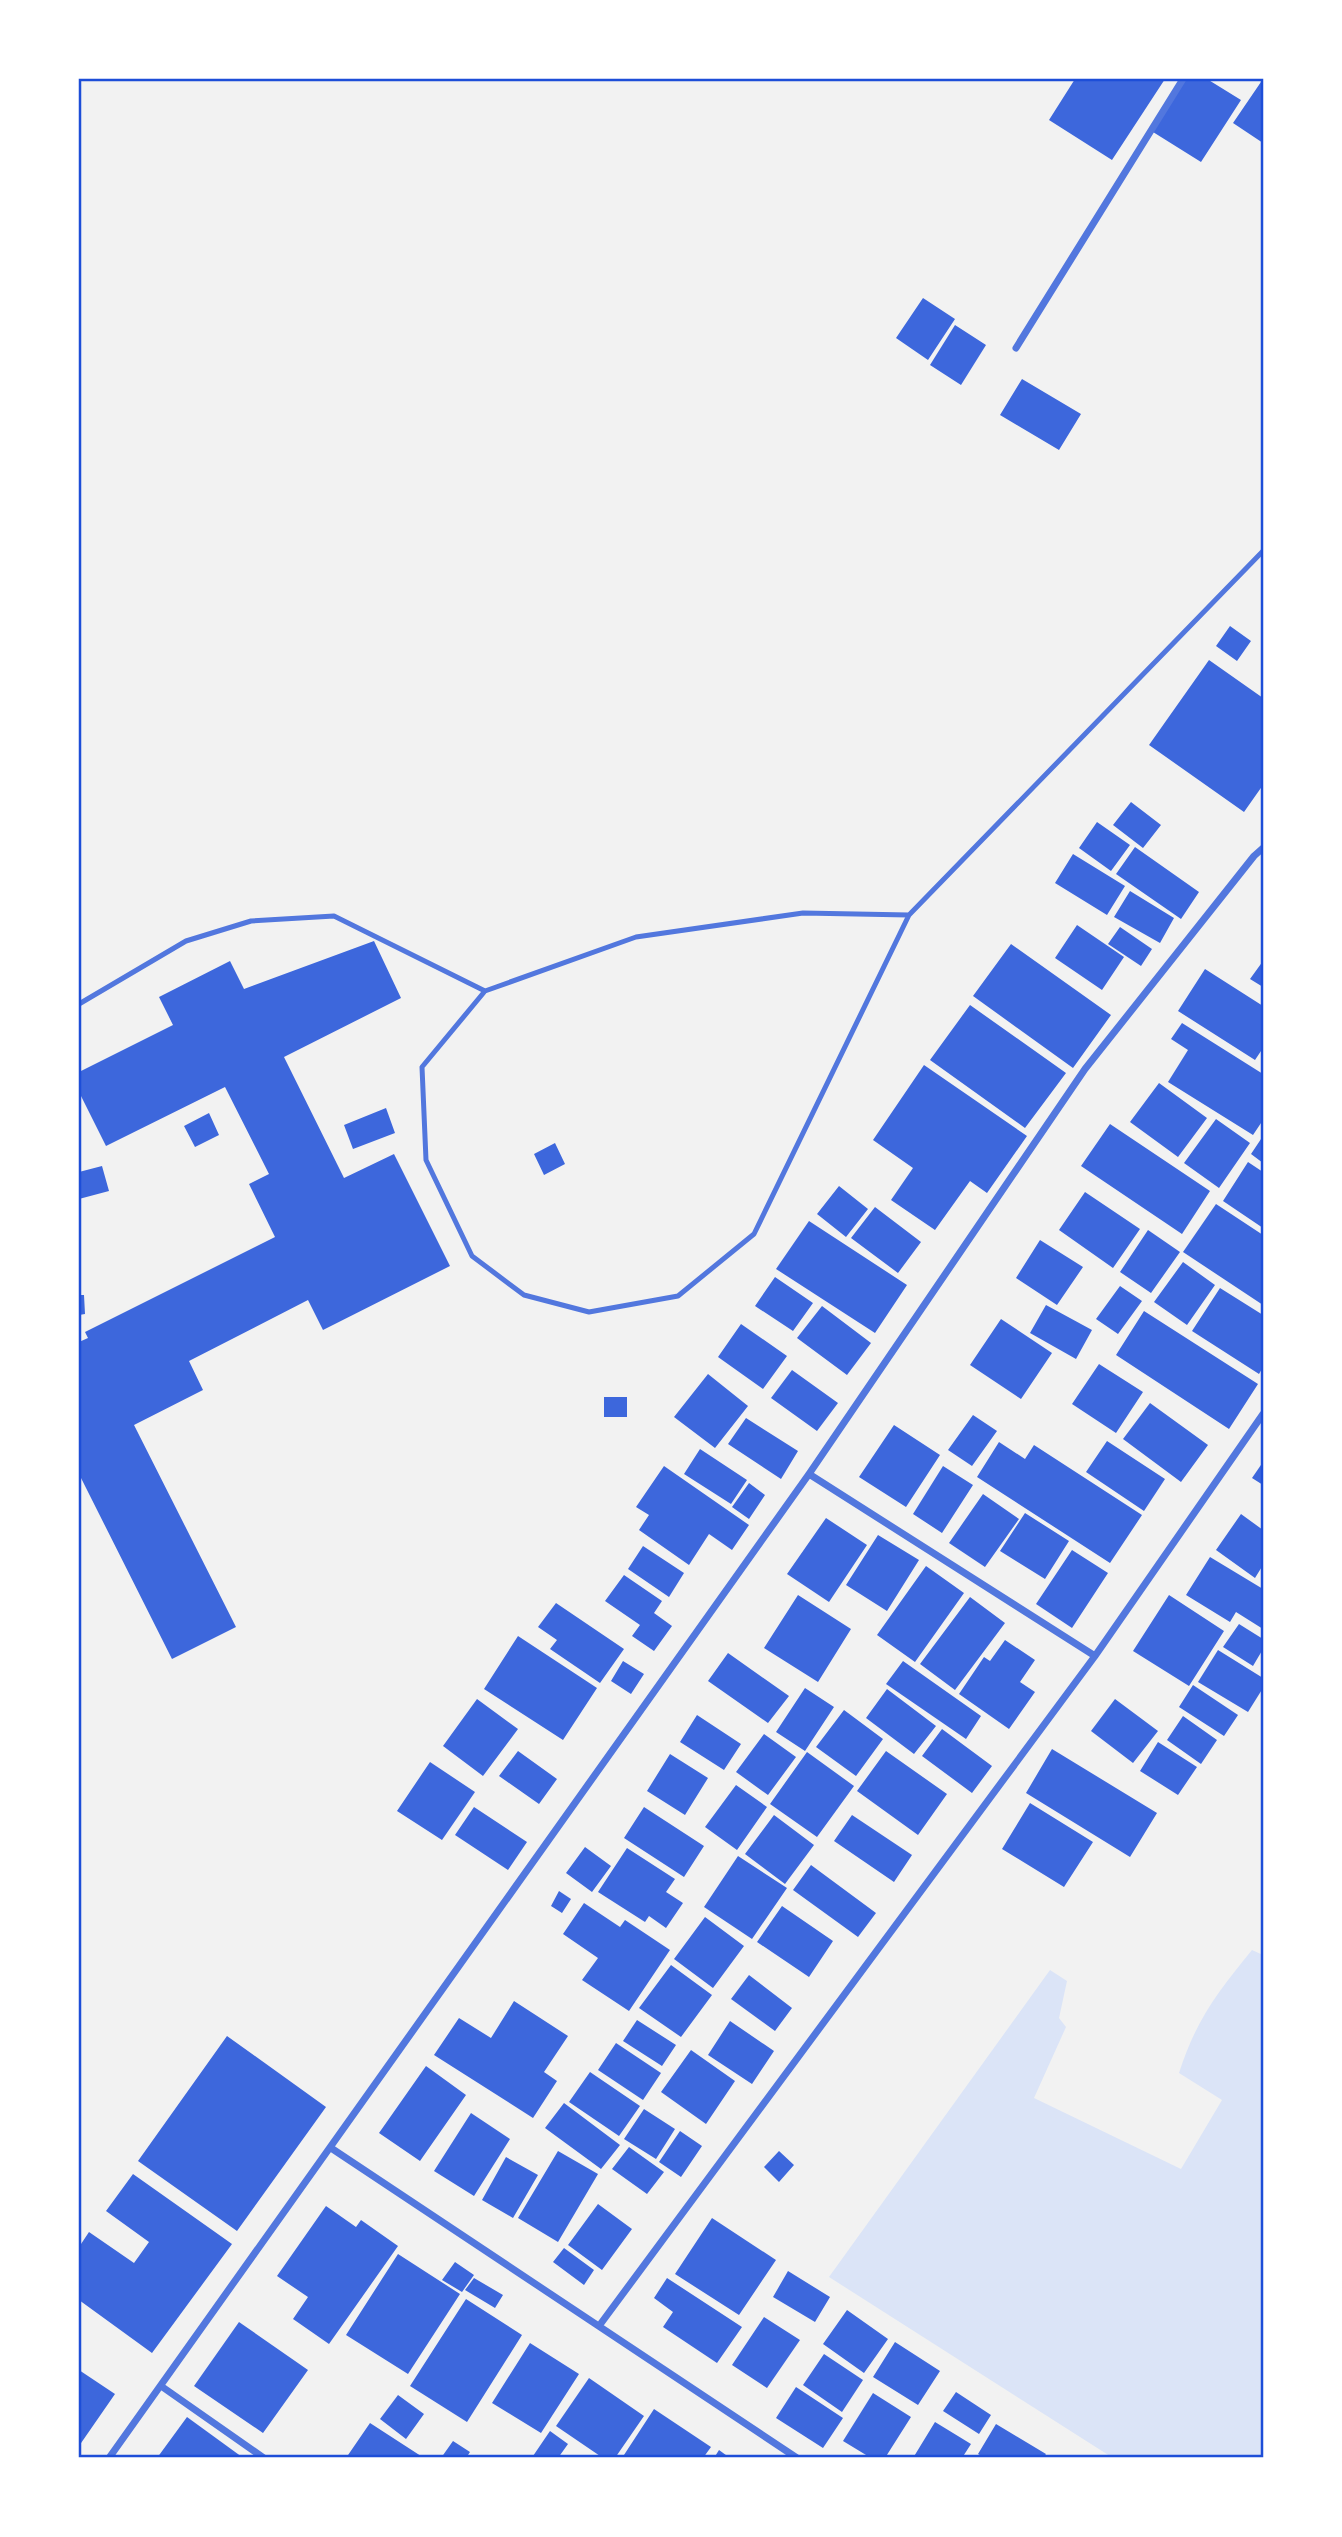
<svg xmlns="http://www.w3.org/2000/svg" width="1342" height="2537" viewBox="0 0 1342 2537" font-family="Arial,sans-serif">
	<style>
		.green { fill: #dbe4f7 }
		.building { fill: #3d67dc }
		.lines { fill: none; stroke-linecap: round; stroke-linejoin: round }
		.service { stroke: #5277de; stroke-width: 5 }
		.minor { stroke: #5277de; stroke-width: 7 }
		.neatline { fill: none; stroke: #1d4ed8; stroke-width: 2.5 }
	</style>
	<rect width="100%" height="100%" fill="#f2f2f2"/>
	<path class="green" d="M1252,1950L1263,1955V2458H1113L829,2277L1050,1970L1067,1981L1059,2018L1066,2027L1034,2098L1181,2169L1222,2100L1179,2073C1196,2020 1217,1993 1252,1950Z"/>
	<path class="building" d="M1075,79H1165L1112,160L1049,120Z
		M1186,79H1207L1241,100L1201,162L1153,132Z
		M1263,79V143L1233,123Z
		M923,298L955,319L928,360L896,338Z
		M955,325L986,345L961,385L930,365Z
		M1022,379L1081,414L1059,450L1000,415Z
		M1230,626L1251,641L1237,661L1216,646Z
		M1209,660L1263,698V785L1244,812L1149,745Z
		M1131,802L1161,825L1143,848L1113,825Z
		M1097,822L1130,845L1111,871L1079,848Z
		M1135,847L1199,892L1181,919L1116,874Z
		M1073,854L1125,886L1107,915L1055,883Z
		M1130,891L1174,918L1160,943L1114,917Z
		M1077,925L1124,957L1102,990L1055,958Z
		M1120,927L1152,949L1141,966L1108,944Z
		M374,941L401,998L284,1057L344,1178L394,1154L450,1266L323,1330L308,1300L189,1361L203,1390L134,1425L236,1627L172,1659L79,1474V1342L88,1338L85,1332L275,1237L249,1184L269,1174L225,1087L106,1146L79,1092V1072L173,1025L159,997L230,961L244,989Z
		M1011,944L1111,1015L1073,1068L973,996Z
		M1263,961V987L1250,979Z
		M1205,969L1263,1006V1048L1255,1060L1178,1011Z
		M970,1005L1066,1073L1025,1128L930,1060Z
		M1182,1023L1263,1074V1120L1253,1135L1168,1082L1188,1050L1171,1039Z
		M924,1065L1027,1136L987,1193L970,1181L935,1230L891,1200L913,1168L873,1140Z
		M1159,1083L1207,1118L1178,1157L1130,1122Z
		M386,1108L395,1133L353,1149L344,1125Z
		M209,1113L219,1135L195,1147L184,1126Z
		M1216,1119L1250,1143L1219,1188L1184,1163Z
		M1110,1124L1210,1191L1182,1234L1081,1166Z
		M1263,1136V1163L1251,1154Z
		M555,1143L565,1164L544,1175L534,1154Z
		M1248,1162L1263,1172V1228L1223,1201Z
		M102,1166L109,1191L79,1199V1172Z
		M839,1186L868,1209L846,1237L817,1214Z
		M1085,1192L1140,1229L1113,1268L1059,1230Z
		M1216,1204L1263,1235V1305L1183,1252Z
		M875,1207L921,1242L898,1273L851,1238Z
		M809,1221L907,1285L875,1333L776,1269Z
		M1148,1230L1180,1252L1151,1293L1120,1272Z
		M1040,1240L1083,1267L1057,1305L1016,1278Z
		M1183,1262L1215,1285L1187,1325L1154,1302Z
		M775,1277L813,1303L793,1331L755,1306Z
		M1120,1286L1142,1301L1118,1334L1096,1319Z
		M1220,1288L1263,1315V1367L1259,1374L1192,1331Z
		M79,1295H84L85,1314L79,1315Z
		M1046,1305L1092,1330L1076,1359L1030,1333Z
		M822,1306L871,1343L847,1375L797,1338Z
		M1144,1311L1258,1384L1229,1429L1116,1355Z
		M1001,1319L1052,1353L1021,1399L970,1365Z
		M741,1324L787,1356L763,1389L718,1357Z
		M1099,1364L1143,1392L1116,1433L1072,1404Z
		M792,1370L838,1403L817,1431L771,1398Z
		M708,1374L748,1406L715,1448L674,1417Z
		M604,1397H627V1417H604Z
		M1150,1403L1208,1445L1181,1482L1123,1439Z
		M973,1415L997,1431L972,1466L948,1450Z
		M746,1418L798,1451L781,1479L728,1444Z
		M894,1425L940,1455L906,1507L859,1477Z
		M1107,1441L1165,1479L1144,1511L1086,1472Z
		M999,1442L1025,1459L1034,1445L1142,1515L1110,1563L977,1477Z
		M700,1449L747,1480L731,1504L684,1474Z
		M1263,1462V1485L1252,1478Z
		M664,1466L749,1525L732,1550L709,1534L689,1565L639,1530L649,1515L636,1507Z
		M943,1466L973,1485L942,1533L913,1514Z
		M749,1483L765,1495L749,1519L732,1507Z
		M983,1494L1019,1519L985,1567L949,1543Z
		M1025,1513L1069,1541L1045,1579L1000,1551Z
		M1241,1514L1263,1530V1565L1255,1578L1216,1550Z
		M826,1518L867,1545L829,1602L787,1574Z
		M878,1535L919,1560L887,1611L846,1585Z
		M643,1546L684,1573L669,1597L628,1569Z
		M1072,1550L1108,1573L1072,1628L1036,1604Z
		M1210,1557L1263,1589V1629L1236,1612L1230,1622L1186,1595Z
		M926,1566L964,1593L915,1662L877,1635Z
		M624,1575L662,1601L654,1613L672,1626L654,1651L632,1636L640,1625L605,1601Z
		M798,1595L851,1629L818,1682L764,1648Z
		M1169,1595L1224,1631L1189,1686L1133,1651Z
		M970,1597L1005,1623L955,1690L920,1664Z
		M556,1603L624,1649L600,1683L550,1649L557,1640L538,1627Z
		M1239,1624L1263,1639V1649L1253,1666L1223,1647Z
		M518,1636L597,1688L563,1740L484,1689Z
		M1005,1640L1035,1660L1020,1682L1035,1692L1009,1729L959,1694L984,1657L990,1661Z
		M1218,1650L1263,1678V1688L1248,1712L1198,1682Z
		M728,1653L789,1696L768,1723L708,1681Z
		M623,1661L644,1674L631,1694L611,1681Z
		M903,1661L981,1716L966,1739L886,1684Z
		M1193,1685L1238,1715L1224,1736L1179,1707Z
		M805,1688L834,1707L805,1751L776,1732Z
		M887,1689L936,1726L914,1754L866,1718Z
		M477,1699L518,1729L483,1776L443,1746Z
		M1115,1699L1158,1731L1133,1763L1091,1731Z
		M844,1710L883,1739L856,1776L816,1747Z
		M697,1715L741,1744L724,1770L680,1742Z
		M1183,1716L1217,1740L1201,1764L1167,1740Z
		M942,1729L992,1766L972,1793L922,1756Z
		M764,1734L796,1757L768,1795L736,1772Z
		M1158,1742L1197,1767L1178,1795L1140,1771Z
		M1052,1749L1157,1813L1130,1857L1026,1793Z
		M518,1751L557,1779L539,1804L499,1776Z
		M886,1751L947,1794L918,1835L857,1791Z
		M807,1752L854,1786L817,1837L770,1804Z
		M670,1754L708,1778L685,1815L647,1791Z
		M430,1762L475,1792L442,1840L397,1811Z
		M736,1785L767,1807L737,1850L705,1827Z
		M1030,1803L1093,1842L1064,1887L1002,1849Z
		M474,1807L527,1842L508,1870L455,1835Z
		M644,1807L704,1846L684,1877L624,1838Z
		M774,1815L814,1845L785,1884L745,1854Z
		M852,1815L912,1855L894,1882L834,1841Z
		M585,1847L611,1866L592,1892L566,1873Z
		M627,1848L675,1879L666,1892L683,1903L666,1928L649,1916L645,1922L598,1892Z
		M738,1856L787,1888L752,1939L704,1907Z
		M811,1865L876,1913L858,1937L793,1890Z
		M559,1891L571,1899L562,1913L551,1906Z
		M584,1903L620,1927L625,1920L670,1950L629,2011L582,1980L598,1958L563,1934Z
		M782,1906L833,1941L809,1977L757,1942Z
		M705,1917L744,1946L713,1988L674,1959Z
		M671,1965L712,1995L681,2037L639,2008Z
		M749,1975L792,2008L775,2031L731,1999Z
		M514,2001L568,2036L544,2072L557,2081L533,2118L434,2055L459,2018L491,2038Z
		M637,2020L676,2045L662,2066L623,2041Z
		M730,2021L774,2051L752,2084L708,2055Z
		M227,2036L326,2107L237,2231L138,2161Z
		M616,2043L661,2073L643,2100L598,2070Z
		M691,2050L735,2081L706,2124L661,2092Z
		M426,2066L466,2095L420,2161L379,2133Z
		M590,2072L640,2106L619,2136L569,2102Z
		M564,2103L620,2145L601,2169L545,2128Z
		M644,2109L675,2129L656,2159L624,2139Z
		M471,2113L510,2139L474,2196L434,2171Z
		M680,2131L702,2146L681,2177L659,2162Z
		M629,2147L664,2172L647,2194L612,2169Z
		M558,2151L598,2174L558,2242L518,2218Z
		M779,2151L794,2165L779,2182L764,2167Z
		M506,2157L538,2175L513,2218L482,2200Z
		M133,2174L232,2244L152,2353L79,2300V2247L89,2232L134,2263L149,2242L106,2211Z
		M598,2204L632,2229L602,2270L568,2245Z
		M326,2206L356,2227L361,2220L398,2246L329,2344L293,2319L308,2297L277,2276Z
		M712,2218L776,2260L739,2315L675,2274Z
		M564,2248L594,2270L584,2285L553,2262Z
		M398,2254L460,2294L408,2374L346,2335Z
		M455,2262L474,2275L462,2292L442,2280Z
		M788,2271L830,2297L815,2322L773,2297Z
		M474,2278L503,2295L495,2308L465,2290Z
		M667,2278L742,2327L717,2363L663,2327L673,2312L654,2298Z
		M466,2299L522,2335L467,2422L410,2386Z
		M847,2310L888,2339L864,2373L823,2344Z
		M764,2317L800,2340L767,2388L732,2365Z
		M239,2322L308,2370L263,2433L194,2386Z
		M895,2342L940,2371L918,2405L873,2377Z
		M530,2343L579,2374L541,2433L492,2403Z
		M824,2354L863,2380L842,2412L803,2385Z
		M79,2370L115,2394L79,2446Z
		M589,2378L644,2416L615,2458H603L556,2426Z
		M796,2387L843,2418L823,2448L776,2418Z
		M956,2392L991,2415L979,2434L943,2411Z
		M873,2393L911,2417L885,2458H871L843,2441Z
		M398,2395L424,2414L406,2439L380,2419Z
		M654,2409L711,2447L703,2458H622Z
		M187,2417L242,2457L241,2458H157Z
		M935,2422L971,2444L962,2458H913Z
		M370,2423L424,2458H346Z
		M996,2424L1046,2454L1043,2458H985L978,2454Z
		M550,2431L568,2444L558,2458H536L533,2456Z
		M453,2441L470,2452L466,2458H441Z
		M719,2450L730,2458H714Z"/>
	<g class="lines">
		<path class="service" d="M909,915L803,913L636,937L485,991L422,1067L426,1160L472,1256L524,1295L589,1312L678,1296L754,1234L909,915L1263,551
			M79,1004L186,941L251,921L334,916L485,991"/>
		<path class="minor" d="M1016,348L1183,79
			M809,1474L1095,1656
			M331,2148L797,2458
			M599,2326L1095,1656L1263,1414
			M161,2386L264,2458
			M109,2458L809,1474L1085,1069L1254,856L1263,848"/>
	</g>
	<rect width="1342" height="2537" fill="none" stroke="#ffffff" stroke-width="161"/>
	<rect x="80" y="80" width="1182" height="2376" class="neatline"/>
</svg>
